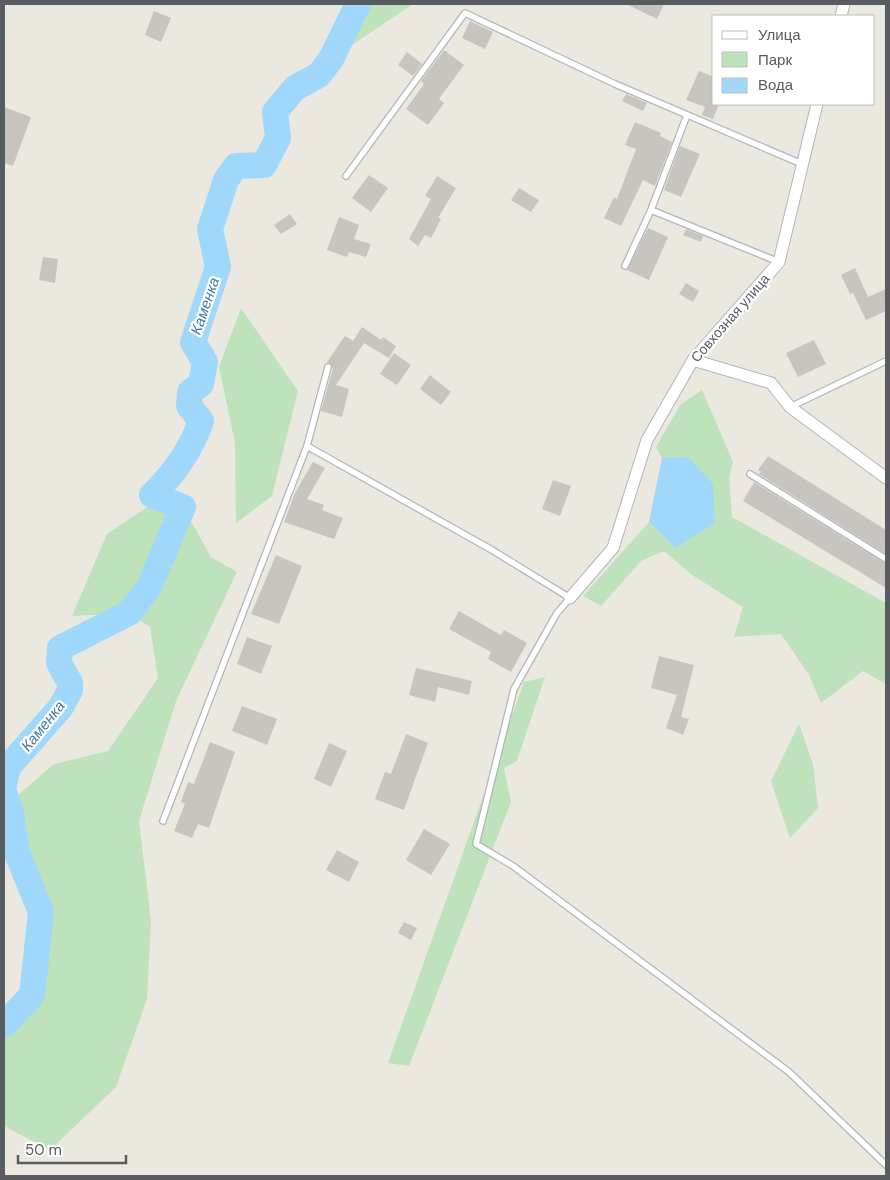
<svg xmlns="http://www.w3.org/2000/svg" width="890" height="1180" viewBox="0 0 890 1180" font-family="'DM Sans',sans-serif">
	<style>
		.green { fill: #bee2bc }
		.water { fill: #a0d8fb }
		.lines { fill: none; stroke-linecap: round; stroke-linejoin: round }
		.river { stroke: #a0d8fb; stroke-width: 26 }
		.building { fill: #c8c4bf }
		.lane-casing { stroke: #b2b6ba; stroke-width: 8 }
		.street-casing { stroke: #b2b6ba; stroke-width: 13 }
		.lane { stroke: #fff; stroke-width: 5.5 }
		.street { stroke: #fff; stroke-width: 11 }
		.labels { text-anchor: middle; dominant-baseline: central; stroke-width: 4.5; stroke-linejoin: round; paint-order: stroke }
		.street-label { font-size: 14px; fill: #585c60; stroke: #fff }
		.water-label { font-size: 15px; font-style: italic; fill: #3f79ab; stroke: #fff }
	</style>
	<rect width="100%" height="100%" fill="#ebe8df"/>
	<path class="green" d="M358,4H413L331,59Z
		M241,308L298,391L272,496L236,523L235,443L219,367Z
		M702,390L733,462L729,477L732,517L886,603V684L863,671L821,703L809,675L781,634L734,637L743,607L692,575L664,551L641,561L601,606L583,596L649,522L675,548L688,457L662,458L656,447L680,405Z
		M156,501L183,507L211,557L237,572L176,701L139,821L151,921L147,999L116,1087L50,1150L4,1126V1030L32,995L41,912L17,853L19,794L54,764L108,751L158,678L150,627L129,613L72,616L107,534Z
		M545,677L517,761L504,768L511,802L409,1066L388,1063L524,682Z
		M799,724L813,764L818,808L790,838L771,781Z"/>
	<path class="water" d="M688,457L713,484L715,523L675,548L649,522L662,458Z"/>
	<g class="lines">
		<path class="river" d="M4,785L8,767L61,707L70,690V683L59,663L60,648L129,613L149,587L183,507L152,495C175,473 191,450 201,421L189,406L190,392L201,384L205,362L193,342L218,267L210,229L226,180L236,166L264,165L278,138L275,112L295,88L319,75L331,59L358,4
			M4,792L11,814L17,853L41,912L32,995L4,1025"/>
	</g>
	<path class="building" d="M626,4H664L657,19Z
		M154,11L171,18L161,42L145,35Z
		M470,21L493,32L485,49L462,38Z
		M444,50L464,65L439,99L444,103L428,125L406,109L424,84L421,81Z
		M407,52L422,64L413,76L398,65Z
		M699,71L714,77V104H719L713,119L702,115L705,107L686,100Z
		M626,94L647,103L643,111L622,101Z
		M4,107L31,117L13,166L4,163Z
		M635,122L661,133L660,136L672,142L655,186L643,180L621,226L604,218L614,197L617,199L636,149L625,145Z
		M680,146L700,154L681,197L664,190Z
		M369,175L388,188L371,212L352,198Z
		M437,176L456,188L438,218L441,219L431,238L425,235L418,246L409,239L431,199L425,196Z
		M519,188L539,200L531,212L511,200Z
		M290,214L297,224L281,234L274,225Z
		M339,217L359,225L354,239L371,244L366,257L349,252L347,257L327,250Z
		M648,228L668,237L649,280L627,270Z
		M686,229L703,236L701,242L683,235Z
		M43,257L58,259L55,283L39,280Z
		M855,268L868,297L886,289V311L866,320L853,293L850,294L841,275Z
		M686,283L699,291L693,302L679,294Z
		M362,327L381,340L383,337L396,346L389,358L364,343L336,385L349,389L342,417L321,411L333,368L327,362L345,336L353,341Z
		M814,340L826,364L798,377L786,353Z
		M394,353L411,365L397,385L380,374Z
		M430,375L451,392L441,405L420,389Z
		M768,456L886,530V554L759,474L761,472L758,470Z
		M313,462L325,468L307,499L324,505L322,510L343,518L334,539L284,522L295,493Z
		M553,480L571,486L560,516L542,509Z
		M754,482L886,564V588L743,501Z
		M276,555L302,566L279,624L251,614Z
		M459,611L501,635L504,630L527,643L511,672L488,659L491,652L449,629Z
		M247,637L272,646L261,674L237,664Z
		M659,656L694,665L681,717L689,719L683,735L666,728L677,695L651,688Z
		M416,668L472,681L469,695L438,687L435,702L409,695Z
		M242,706L277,719L267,745L232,731Z
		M406,734L428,743L404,810L375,799L385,772L391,774Z
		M210,742L235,752L209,828L198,824L192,838L174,831L185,804L181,802L188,782L194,784Z
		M329,743L347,751L331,787L314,779Z
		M424,829L450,844L431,875L406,860Z
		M337,850L359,862L349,882L326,870Z
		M404,922L417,928L411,940L398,933Z"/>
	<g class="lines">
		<g class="lane-casing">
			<path id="lane" d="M346,176L465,13L615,84L802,164
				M651,210L779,262
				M625,266L651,210L687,115
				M790,407L886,361
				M307,446L328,367
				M750,474L886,559
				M163,821L307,446L492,550L570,598L557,613L514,689L476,844L513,866L789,1072L886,1165"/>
		</g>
		<g class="street-casing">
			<path id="street" d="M841,16L844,4
				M693,360L771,383L790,407L886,478
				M570,598L613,548L647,440L693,360L779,262L817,104"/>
		</g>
		<use href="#lane" class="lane"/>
		<use href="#street" class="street"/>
	</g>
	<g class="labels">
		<g class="street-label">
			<text transform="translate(730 318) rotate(-49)">Совхозная улица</text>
		</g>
		<g class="water-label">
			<text transform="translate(205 306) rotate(-71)">Каменка</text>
			<text transform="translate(43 726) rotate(-51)">Каменка</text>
		</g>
	</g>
	<rect width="890" height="1180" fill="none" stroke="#585c60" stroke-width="10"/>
	<rect x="712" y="15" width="162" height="90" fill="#ffffff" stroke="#bcbebf"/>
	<rect x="722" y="31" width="25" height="8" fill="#ffffff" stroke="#bcbebf"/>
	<text x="758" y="40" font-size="15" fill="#585c60">Улица</text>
	<rect x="722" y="52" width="25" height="15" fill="#bee2bc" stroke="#bcbebf"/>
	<text x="758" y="65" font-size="15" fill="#585c60">Парк</text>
	<rect x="722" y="78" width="25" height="15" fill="#a0d8fb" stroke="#bcbebf"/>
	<text x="758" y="90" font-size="15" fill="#585c60">Вода</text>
	<path d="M18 1155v8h108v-8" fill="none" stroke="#585c60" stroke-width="2.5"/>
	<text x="25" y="1155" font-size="15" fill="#585c60" stroke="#ffffff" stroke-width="4" paint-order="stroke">50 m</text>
</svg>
